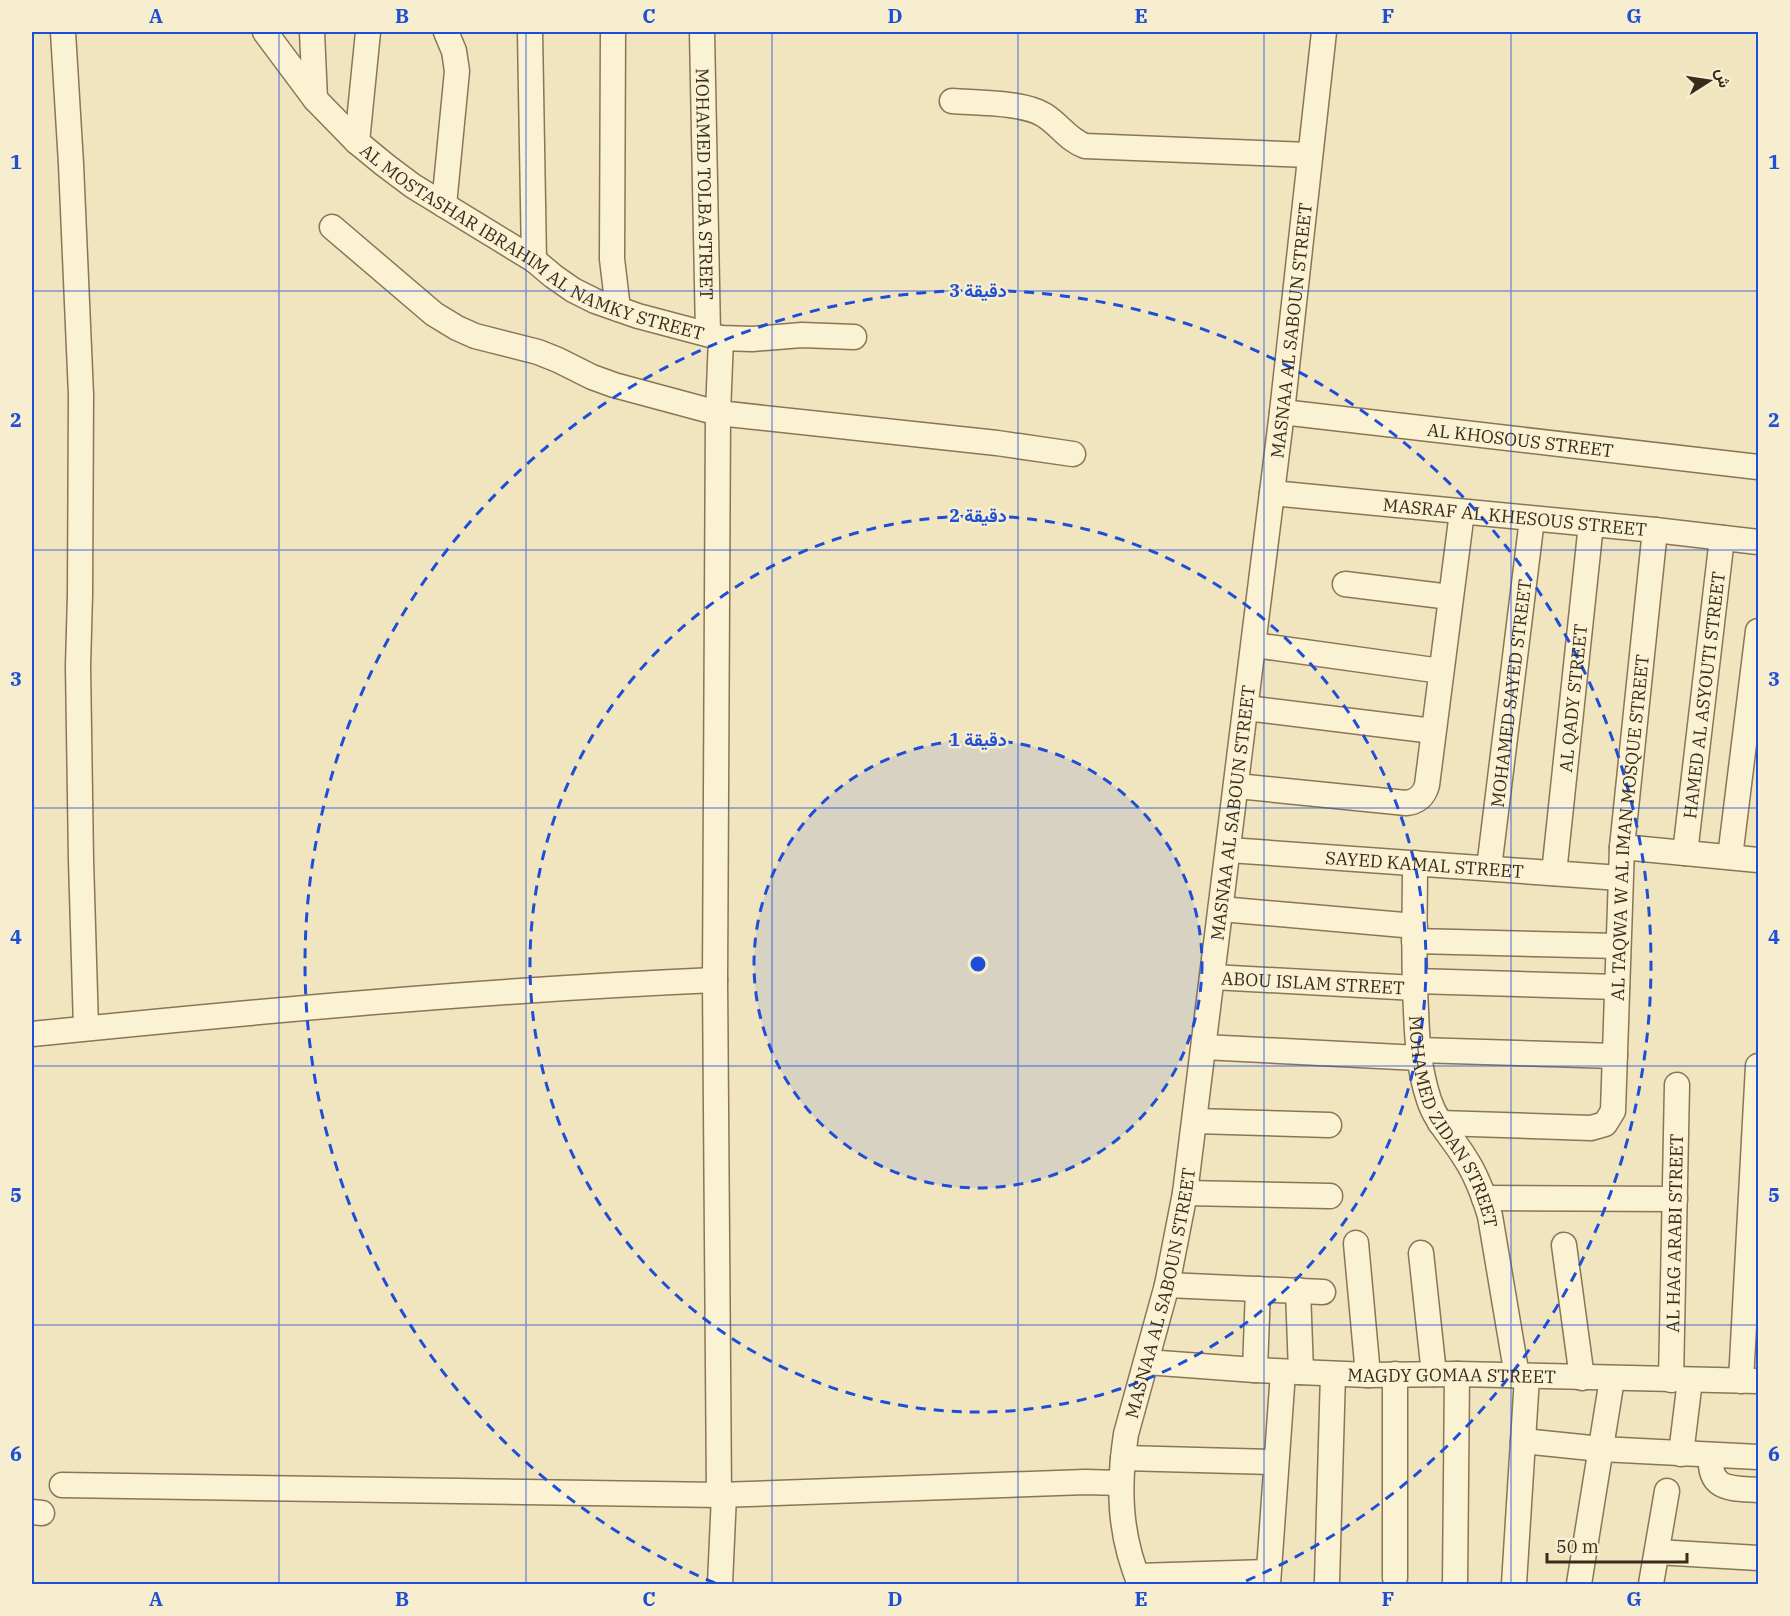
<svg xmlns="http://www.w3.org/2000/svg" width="1790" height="1616" viewBox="0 0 1790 1616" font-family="'IBM Plex Serif',Vazirmatn,serif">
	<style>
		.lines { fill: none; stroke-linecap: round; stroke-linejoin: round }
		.minor-casing { stroke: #8a7556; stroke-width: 27 }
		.minor { stroke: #fbf1d3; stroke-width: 24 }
		.grid { fill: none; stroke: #1d4ed8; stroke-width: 1.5; stroke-opacity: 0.55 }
		.ring { fill: none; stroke: #1d4ed8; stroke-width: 3; stroke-dasharray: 10 8 }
		.labels { text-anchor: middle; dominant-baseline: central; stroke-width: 5; stroke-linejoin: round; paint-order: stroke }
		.street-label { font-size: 18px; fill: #392c1c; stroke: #f7eecf }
		.centre { fill: #1d4ed8; stroke: #f7eecf; stroke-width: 3 }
		.ring-label { font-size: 18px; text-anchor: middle; font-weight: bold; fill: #1d4ed8; stroke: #f7eecf; stroke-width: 5; stroke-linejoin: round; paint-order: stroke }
		.neatline { fill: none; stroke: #1d4ed8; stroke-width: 2 }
		.grid-label { font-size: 20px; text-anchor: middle; font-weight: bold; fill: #1d4ed8 }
	</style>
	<rect width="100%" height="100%" fill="#f1e5bf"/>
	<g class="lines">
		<g class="minor-casing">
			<g id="minor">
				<path d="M63,32L71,164L81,395L80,595L78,666L81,860L86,1028"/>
				<path id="s1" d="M265,32L315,99L357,142L385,165L413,186L534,260L553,276L573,290L595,301L638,316L721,338L752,339L802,335L854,337"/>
				<path d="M312,32L315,99"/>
				<path d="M530,32L534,260"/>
				<path d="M613,32L612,259L618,309"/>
				<path id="s2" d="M702,32L708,334"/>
				<path d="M952,101C978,103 1023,102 1044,115C1059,124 1068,140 1085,146L1310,155"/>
				<path d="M357,142L368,32"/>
				<path d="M444,205L457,71L454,51L446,32"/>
				<path d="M332,227L434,314L457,328L475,336L538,352L558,360L592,377L614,385L718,413L997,443L1073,454"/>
				<path id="s3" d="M1282,412L1758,467"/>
				<path id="s4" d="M1272,493L1655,530L1758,542"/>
				<path d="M1345,584L1450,597"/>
				<path d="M1254,645L1441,671"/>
				<path d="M1246,708L1433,731"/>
				<path d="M1237,786L1406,803C1417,802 1424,796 1427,785L1462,512"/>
				<path d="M1622,847L1758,860"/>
				<path id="s5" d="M1229,850L1620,878"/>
				<path id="s6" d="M1685,853L1722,538"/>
				<path d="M1730,857L1758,631"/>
				<path id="s7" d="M1415,863C1415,912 1413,961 1416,1010C1417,1040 1419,1070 1429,1100C1436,1122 1453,1138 1465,1158C1477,1176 1484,1196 1490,1216L1517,1376"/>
				<path id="s8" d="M1489,868L1532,519"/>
				<path id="s9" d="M1554,873L1591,524"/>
				<path d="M1221,909L1415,926"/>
				<path d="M1414,941L1618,946"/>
				<path id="s10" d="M1213,977L1415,988"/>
				<path d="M1415,981L1617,987"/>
				<path d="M32,1034C259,1011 487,990 715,980"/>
				<path d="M1204,1047L1419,1058"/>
				<path d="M1418,1050L1615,1056"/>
				<path d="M1195,1121L1329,1125"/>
				<path id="s11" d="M1440,1123L1591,1128L1605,1124L1613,1111L1622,847L1655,530"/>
				<path d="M1185,1193L1330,1196"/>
				<path d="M1484,1198L1675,1199"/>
				<path d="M1356,1243L1368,1375"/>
				<path d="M1564,1245L1582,1378"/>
				<path d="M1421,1253L1434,1374"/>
				<path d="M1167,1285L1323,1292"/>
				<path d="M1298,1290L1301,1372"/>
				<path id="s12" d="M1146,1362L1255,1370L1368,1375L1457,1374L1758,1381"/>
				<path d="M1255,1370L1258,1289"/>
				<path id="s13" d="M1671,1380L1677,1085"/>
				<path d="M1741,1381L1758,1066"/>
				<path d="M1523,1441L1601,1449L1758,1457"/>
				<path d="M1681,1454L1690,1380"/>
				<path d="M1711,1455C1708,1491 1731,1488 1758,1490"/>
				<path d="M1123,1458L1276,1462"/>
				<path d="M62,1485L719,1495L1085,1482L1121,1483"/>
				<path d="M719,1495L715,980L718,413L721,338"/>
				<path d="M32,1512L42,1513"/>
				<path d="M1657,1552L1758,1558"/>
				<path d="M1137,1576L1268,1572"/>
				<path d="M1395,1578V1374"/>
				<path d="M1327,1581L1333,1374"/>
				<path d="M720,1584L724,1495"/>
				<path id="s14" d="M1140,1584C1119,1534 1118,1487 1126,1434L1167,1285L1185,1193L1282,412L1324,32"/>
				<path d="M1268,1584L1283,1372"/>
				<path d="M1455,1584L1457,1374"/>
				<path d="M1514,1584L1527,1377"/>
				<path d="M1579,1584L1612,1379"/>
				<path d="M1651,1584L1667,1491"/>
			</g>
		</g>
		<use href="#minor" class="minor"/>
	</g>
	<path class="grid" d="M279,32V1584M526,32V1584M772,32V1584M1018,32V1584M1264,32V1584M1511,32V1584M32,291H1758M32,550H1758M32,808H1758M32,1066H1758M32,1325H1758"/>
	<circle cx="978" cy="964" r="224" fill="#1d4ed8" fill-opacity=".12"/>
	<g class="ring">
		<circle cx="978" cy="964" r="224"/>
		<circle cx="978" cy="964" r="448"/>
		<path d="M715 1583A673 673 0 1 1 1241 1583"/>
	</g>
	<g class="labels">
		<g class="street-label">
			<text stroke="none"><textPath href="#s2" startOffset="152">MOHAMED TOLBA STREET</textPath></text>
			<text stroke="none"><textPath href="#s1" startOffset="348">AL MOSTASHAR IBRAHIM AL NAMKY STREET</textPath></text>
			<text stroke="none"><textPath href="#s14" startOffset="1270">MASNAA AL SABOUN STREET</textPath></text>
			<text stroke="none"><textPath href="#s3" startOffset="240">AL KHOSOUS STREET</textPath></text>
			<text stroke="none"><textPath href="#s4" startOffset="244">MASRAF AL KHESOUS STREET</textPath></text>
			<text stroke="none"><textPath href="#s8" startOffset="176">MOHAMED SAYED STREET</textPath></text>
			<text stroke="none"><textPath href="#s6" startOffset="159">HAMED AL ASYOUTI STREET</textPath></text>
			<text stroke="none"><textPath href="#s9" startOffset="176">AL QADY STREET</textPath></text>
			<text stroke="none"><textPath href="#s14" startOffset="784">MASNAA AL SABOUN STREET</textPath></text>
			<text stroke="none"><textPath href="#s11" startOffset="465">AL TAQWA W AL IMAN MOSQUE STREET</textPath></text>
			<text stroke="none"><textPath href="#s5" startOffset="196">SAYED KAMAL STREET</textPath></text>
			<text stroke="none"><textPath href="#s10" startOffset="100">ABOU ISLAM STREET</textPath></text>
			<text stroke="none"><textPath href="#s7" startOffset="267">MOHAMED ZIDAN STREET</textPath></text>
			<text stroke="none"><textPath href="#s13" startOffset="147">AL HAG ARABI STREET</textPath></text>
			<text stroke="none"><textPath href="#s14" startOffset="298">MASNAA AL SABOUN STREET</textPath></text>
			<text stroke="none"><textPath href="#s12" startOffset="306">MAGDY GOMAA STREET</textPath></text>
		</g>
	</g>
	<circle cx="978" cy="964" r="9" class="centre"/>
	<g class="ring-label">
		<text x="978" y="297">3 دقيقة</text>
		<text x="978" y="522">2 دقيقة</text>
		<text x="978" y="746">1 دقيقة</text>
	</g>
	<rect width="1790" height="1616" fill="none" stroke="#f7eecf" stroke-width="66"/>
	<g transform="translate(1709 81) rotate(78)" stroke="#f7eecf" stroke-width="4.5" paint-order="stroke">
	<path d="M0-4.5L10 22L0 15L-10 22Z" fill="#392c1c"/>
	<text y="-9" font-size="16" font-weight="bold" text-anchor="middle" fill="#392c1c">ش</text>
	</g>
	<path d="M1547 1553v9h140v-9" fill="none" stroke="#392c1c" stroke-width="3"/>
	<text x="1556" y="1553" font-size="18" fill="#392c1c" stroke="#f7eecf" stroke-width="4.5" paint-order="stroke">50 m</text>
	<rect x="33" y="33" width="1724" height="1550" class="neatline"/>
	<g class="grid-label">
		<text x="156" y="23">A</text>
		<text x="402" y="23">B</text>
		<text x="649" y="23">C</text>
		<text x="895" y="23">D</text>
		<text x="1141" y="23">E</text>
		<text x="1388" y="23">F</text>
		<text x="1634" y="23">G</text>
		<text x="16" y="169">1</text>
		<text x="1774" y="169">1</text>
		<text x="16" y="427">2</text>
		<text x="1774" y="427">2</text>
		<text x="16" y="686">3</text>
		<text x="1774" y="686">3</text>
		<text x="16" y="944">4</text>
		<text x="1774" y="944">4</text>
		<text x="16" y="1202">5</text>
		<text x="1774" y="1202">5</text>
		<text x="16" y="1461">6</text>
		<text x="1774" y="1461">6</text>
		<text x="156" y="1606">A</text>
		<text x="402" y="1606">B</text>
		<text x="649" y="1606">C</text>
		<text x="895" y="1606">D</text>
		<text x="1141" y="1606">E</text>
		<text x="1388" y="1606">F</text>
		<text x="1634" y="1606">G</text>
	</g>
</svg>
